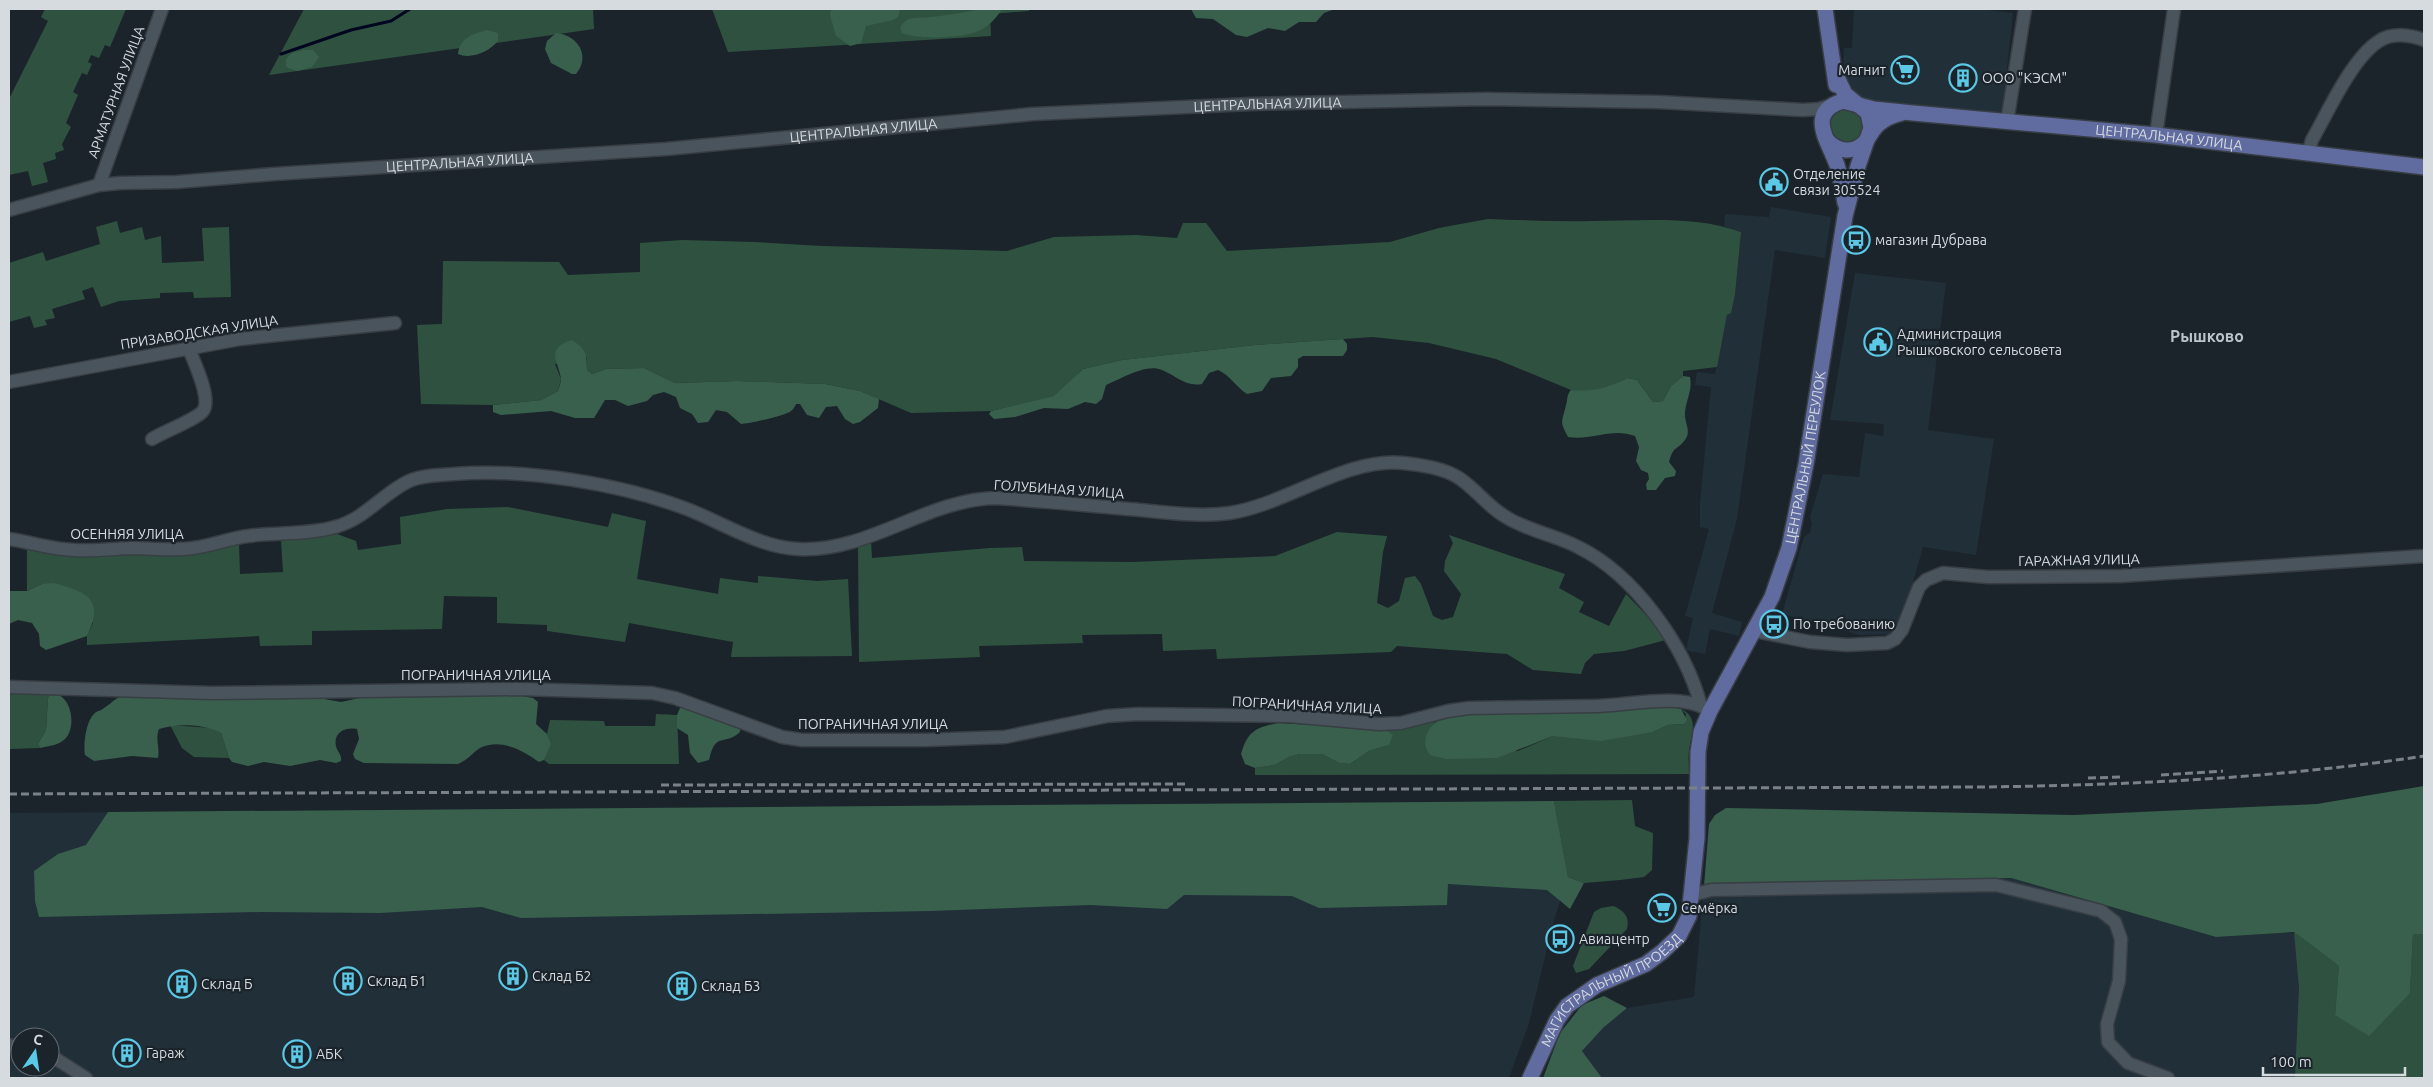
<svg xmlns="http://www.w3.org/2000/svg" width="2433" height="1087" viewBox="0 0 2433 1087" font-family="Ubuntu,sans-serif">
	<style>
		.built { fill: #212f39; fill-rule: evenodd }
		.green { fill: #2f5240 }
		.forest { fill: #38604c }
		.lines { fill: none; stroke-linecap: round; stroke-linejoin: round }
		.stream { stroke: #00061f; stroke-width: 3 }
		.minor-casing { stroke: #383e44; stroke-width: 15 }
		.major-casing { stroke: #383e44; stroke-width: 18 }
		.minor { stroke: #4a545c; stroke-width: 12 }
		.major { stroke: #606ba0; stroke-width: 15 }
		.rail { stroke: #7a8187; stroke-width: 3; stroke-dasharray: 8 4; stroke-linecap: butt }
		.labels { text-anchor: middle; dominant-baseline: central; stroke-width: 4.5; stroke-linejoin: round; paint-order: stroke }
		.poi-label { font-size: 14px; fill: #d6dbe0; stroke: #1b242b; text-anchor: start }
		.street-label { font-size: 14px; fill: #d6dbe0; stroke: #1b242b }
		.quarter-label { font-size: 16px; font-weight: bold; fill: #b9c4cd; stroke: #1b242b }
	</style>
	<rect width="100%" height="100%" fill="#1b242b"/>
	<path class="built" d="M1854,9H1979L2013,13L2002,116L1866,101L1854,92L1843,75L1844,48H1852Z
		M1771,207L1831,217L1825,258L1775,250L1737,519L1712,613L1742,622L1739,636L1710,629L1705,654L1686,650L1693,618L1685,616L1709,529L1700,527V503L1711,387L1695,385L1697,372L1715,374L1727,315L1731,313L1735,295L1741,232L1724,226L1725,214L1769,217Z
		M1855,273L1946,283L1928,430L1994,439L1976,555L1923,547L1905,610L1890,634L1860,635L1782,614L1804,537L1810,533L1812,524L1810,517L1823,474L1859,477L1865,433L1883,436L1884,424L1830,420Z
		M1592,801L1554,920L1529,1023L1509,1078H9V813ZM20,1037H50V1067H20Z
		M2011,878L2216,937L2282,933L2424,934V1078H1602L1582,1051L1603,1028L1627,1008L1694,997L1704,886Z"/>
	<path class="green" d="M45,9H126L110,47L105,45L99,58L91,55L88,62L92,64L87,75L82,73L73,92L78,95L66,123L71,127L62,144L64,150L55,153L56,159L43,163L48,182L32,186L28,171L9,175V99L48,21L41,17Z
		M304,9H593L594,29L269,75Z
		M712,9H1029V11L990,14L991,36L728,52Z
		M1830 126a17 17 0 1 1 34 0a17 17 0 1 1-34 0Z
		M1488,219C1522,220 1557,222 1592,221C1640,221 1695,215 1741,232L1735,295L1731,313L1727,315L1717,367L1683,371V376L1671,386L1663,401L1653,402L1637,380L1627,378L1614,385L1588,392L1571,390L1496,359L1429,343L1373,337L1255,345L1122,360L1083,369L1055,396L991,411L911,413L860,391L825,384L738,381L675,383L644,368L606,369L592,374L587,370V357L555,364L561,379L558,391L541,400L493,405L421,404L417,325L442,324L443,261L559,262L568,275L640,272V243L682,240L754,242L822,246L1007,251L1054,237L1136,235L1177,238L1183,223H1206L1227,251L1390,242L1439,228Z
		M117,221L120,233L142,227L145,240L161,236L162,263L204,261L202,228L229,227L231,297L194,298L193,292L160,293V298L119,301L101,307L93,287L82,291L85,299L52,309L55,318L45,320L47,325L34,328L30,316L9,322V263L43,252L46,261L100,244L96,227Z
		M508,507L608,527L612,513L646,521L637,579L718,594L720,578L758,583V576L817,581L848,579L852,656L731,657L733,642L629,623L625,642L547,631V625L497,623V597L444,596L442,629L312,631V645L260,646L259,636L87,645V636L93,623L42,584L27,591V548L239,544L240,574L283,572L281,540L337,534L356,541L358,550L401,544L400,517L447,509Z
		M1337,532L1387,536L1383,552L1377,603L1388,608L1399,601L1405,578L1415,576L1421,584L1433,616L1442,620L1453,617L1461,594L1444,571L1445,561L1453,543L1449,535L1565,574L1559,588L1584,602L1579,612L1609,626L1626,594L1651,620L1666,640L1624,651L1594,654L1585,663L1581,674L1533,670L1507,654L1397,646L1391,652L1217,659L1216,649L1163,651L1162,634L1082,635L1083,643L979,646L980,657L859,662L858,546L871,541L872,558L990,548L1022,547L1024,561L1132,562L1275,556Z
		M9,693H51L48,698L46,730L38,744L40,748L9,749Z
		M1681,709C1700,718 1691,734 1689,750C1688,758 1689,766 1689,774L1255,775V768L1275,765L1289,757L1300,754H1322L1339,763L1350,764L1369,751L1389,745L1384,729L1446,717L1435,722L1428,731L1518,751L1553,736L1653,732L1668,725L1684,724L1686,714Z
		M656,714L677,715L679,764H549L544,760L550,744L547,734L550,720L604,721L605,726H655Z
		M170,725L212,728L221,733L229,758L194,757L182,748Z
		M1632,800L1635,826L1653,833L1652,870L1644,877L1620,880L1584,883L1568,877L1554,801Z
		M1613,906C1624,910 1630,917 1627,929L1589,969L1576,973L1573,966L1594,912L1601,908Z
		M2294,932L2339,966L2335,1015L2410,993L2413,933L2424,934V1078H2295L2299,988Z"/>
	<path class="forest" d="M831,9H900L898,17L893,20L866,26L861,43L850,46L836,36L830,15Z
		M978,9H1002C996,19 988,27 976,32C960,38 918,40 902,33L900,28C907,14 918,19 931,17C941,16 971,12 978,9Z
		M1191,9H1335L1324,13L1316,22H1299L1285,31L1268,28L1247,37L1236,35L1213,19L1196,18Z
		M487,30L498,33V41C490,51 471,60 458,54C460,37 473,34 487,30Z
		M556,33C578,35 591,56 576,74H572L551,63L545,49L547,41Z
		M303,50H313L319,57L312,67L297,71L286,67V59L292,53Z
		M1343,339L1347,344V350L1343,356H1303L1298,359V367L1291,376L1271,378L1262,391L1247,394C1235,386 1230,375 1218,370L1209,373L1202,384C1185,387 1177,376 1162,370C1146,363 1121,379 1106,385L1102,399L1096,404L1085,402L1068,409L1044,408L1015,417L994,419L989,414L991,411L1054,396L1083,369L1122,360L1255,345Z
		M572,340C586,349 587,353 587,370L592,374L606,369L644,368L675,383L738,381L825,384L860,391L879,399L878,408L860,422L853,424L845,419L837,406L826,407L819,418L807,415L800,404H796C795,406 794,409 791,411C787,415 749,424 741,424L727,412L716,410L708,422L698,423L692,414L680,408L676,397L664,392L653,395L647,401L628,406L615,400H605L594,418H575L551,411L501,415L493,412V405L541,400L558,391C559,388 561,382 561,379C559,362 544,349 572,340Z
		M1683,376L1690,377C1693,392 1684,403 1685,417C1686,425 1691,432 1685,440C1677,451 1674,444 1669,462L1676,471L1675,476L1665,478L1656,490H1647L1646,484L1649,479L1648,473L1641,470L1636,461L1639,447L1635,436C1612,427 1591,441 1568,437C1559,420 1562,423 1566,405C1568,399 1566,396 1571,390C1592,392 1609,388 1627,378L1637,380L1653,402L1663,401L1671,386Z
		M54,583C87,592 105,599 87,636L46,650L40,646L39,634L32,623L18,620L9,624V591H27L42,584Z
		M51,693C71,693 77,725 66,738C60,745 49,746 40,748L38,744L46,730L48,698Z
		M127,695L313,697L341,702L374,695L522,696L533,698L538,702L536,724L547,734L551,744L544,760L539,762C523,750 500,738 480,748C472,753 468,760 458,764L364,763L355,759L353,754L359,739L357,729C346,727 333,732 336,746C337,752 342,754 341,761L336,763L320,760L290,766L264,762L248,766L232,762L229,758L221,733C205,724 177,723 159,729C155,739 160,748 158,758L132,756L94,761L85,755C83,745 86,721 94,714C96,711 101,711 104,708C115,701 114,698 127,695Z
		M1666,706L1681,709L1687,720L1684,724L1668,725L1653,732L1601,741L1553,736L1497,758L1446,759L1430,755C1426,750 1424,743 1426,737C1431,716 1454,716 1471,713Z
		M686,707L740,727V732C724,747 716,730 709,760L698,763L690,753L688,735L677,728V715L680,708Z
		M1278,723L1384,729L1393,735L1389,745L1369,751L1350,764L1339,763L1322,754H1300L1289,757L1275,765L1255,768L1245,764L1241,754C1248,731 1255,728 1278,723Z
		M2424,786V934H2413L2410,993L2369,1036L2335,1015L2339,966L2294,932L2216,937L2011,878L1704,886L1709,824L1715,815L1726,808L2074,815L2317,804Z
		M1554,801L1568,877L1584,883L1570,909L1547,890L1448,884L1447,905L1319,908L1292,896L1184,895L1167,909L1090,905L931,911L521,918L482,907L380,913L261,912L39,917L35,901L34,871L58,854L86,845L108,812Z
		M1604,996L1627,1008L1603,1028L1582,1051L1602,1078H1543L1560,1033L1582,1005Z"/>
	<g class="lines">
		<path class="stream" d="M281,54L351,30L391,21L410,9"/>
		<g class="minor-casing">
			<g id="minor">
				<path d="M2007,122L2025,9"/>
				<path d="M2156,135L2174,9"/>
				<path d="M2308,154L2312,140C2328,112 2352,58 2379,41C2392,32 2411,35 2424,40"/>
				<path d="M99,185L162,9"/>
				<path id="s1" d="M9,210L99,185L120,183L177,182L274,174L666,149L1033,114L1251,104L1487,99L1658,102L1803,110L1819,109L1832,105"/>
				<path d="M9,382L240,339L395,323"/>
				<path d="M152,439C163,432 197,419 203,411C212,399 194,362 189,349"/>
				<path d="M9,539C31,542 53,550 75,550C93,551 112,549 131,548C152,548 173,551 193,548C212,546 230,538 248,536C277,532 307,535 335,527C365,519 382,494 409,481C422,475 440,475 454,474C525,468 621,484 687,509C723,523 759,547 798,549C868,553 927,499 996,498C1044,501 1092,506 1140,510C1169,513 1201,517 1230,513C1287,504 1347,457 1403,463C1421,465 1444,468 1459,478C1476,489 1488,507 1506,517C1528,531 1555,535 1578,547C1635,575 1685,646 1701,706"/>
				<path d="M1755,631L1810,642L1847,645L1887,643L1895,639L1902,630L1919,587L1926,580L1943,573L1988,577L2121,576L2424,556"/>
				<path d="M9,687L212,693L519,689L652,693L675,698L782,737L802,740H926L1005,737L1107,716L1139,714L1289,716L1379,724L1401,723L1448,711L1469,708C1512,707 1554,707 1597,706C1628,705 1680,693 1707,709"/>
				<path d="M1692,895L1711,890L1996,885L2101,911L2115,922L2121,939L2119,981L2107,1024L2108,1042L2128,1063L2168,1078"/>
				<path d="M9,1045L20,1048"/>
				<path d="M50,1055L86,1078"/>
			</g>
		</g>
		<g class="major-casing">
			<g id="major">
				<path d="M1825,9L1836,85"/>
				<path d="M1827,140C1837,152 1854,154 1865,142C1871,135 1873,128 1880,123C1887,117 1894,115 1902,113"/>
				<path id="s2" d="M1845,203C1843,190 1841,178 1837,165C1829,142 1805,112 1843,101L1874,109L1913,113L2156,135L2424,167"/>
				<path id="s3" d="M1530,1078L1557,1020L1567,1006L1597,985L1646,964L1662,952L1679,936L1689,916L1697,838L1698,752L1701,732L1710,711L1772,597L1789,548L1806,464L1845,216L1858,166L1871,128L1868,113L1845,94L1836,75"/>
			</g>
		</g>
		<use href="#minor" class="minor"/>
		<use href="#major" class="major"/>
		<path class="rail" d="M2161,775L2223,771
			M2088,778L2123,777
			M661,785L1186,784
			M9,794L1984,787C2132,785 2279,778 2424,756"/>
	</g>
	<defs>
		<g id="supermarket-ring" transform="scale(1.4375)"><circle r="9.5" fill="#1b242b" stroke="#5bc8e6" stroke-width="1.5"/><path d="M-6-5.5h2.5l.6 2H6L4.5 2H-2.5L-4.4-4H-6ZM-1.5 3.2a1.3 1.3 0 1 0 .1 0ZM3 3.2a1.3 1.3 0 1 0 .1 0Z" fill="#5bc8e6"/></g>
		<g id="building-ring" transform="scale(1.4375)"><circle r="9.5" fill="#1b242b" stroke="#5bc8e6" stroke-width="1.5"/><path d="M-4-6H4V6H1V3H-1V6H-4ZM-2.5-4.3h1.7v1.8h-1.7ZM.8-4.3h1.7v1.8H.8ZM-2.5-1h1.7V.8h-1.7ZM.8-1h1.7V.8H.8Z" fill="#5bc8e6"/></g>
		<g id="civic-ring" transform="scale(1.4375)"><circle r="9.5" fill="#1b242b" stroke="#5bc8e6" stroke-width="1.5"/><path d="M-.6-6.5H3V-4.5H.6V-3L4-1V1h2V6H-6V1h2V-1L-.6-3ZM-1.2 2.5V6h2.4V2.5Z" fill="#5bc8e6"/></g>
		<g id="bus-ring" transform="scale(1.4375)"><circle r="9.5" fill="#1b242b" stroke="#5bc8e6" stroke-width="1.5"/><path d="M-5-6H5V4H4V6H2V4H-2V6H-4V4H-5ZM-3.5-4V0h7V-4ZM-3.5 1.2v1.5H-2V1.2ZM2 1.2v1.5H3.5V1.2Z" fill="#5bc8e6"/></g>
	</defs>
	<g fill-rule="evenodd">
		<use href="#supermarket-ring" x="1905" y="70"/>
		<use href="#building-ring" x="1963" y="78"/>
		<use href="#civic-ring" x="1774" y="182"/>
		<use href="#bus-ring" x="1856" y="240"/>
		<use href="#civic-ring" x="1878" y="342"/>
		<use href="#bus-ring" x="1774" y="624"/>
		<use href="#supermarket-ring" x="1662" y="908"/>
		<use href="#bus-ring" x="1560" y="939"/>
		<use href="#building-ring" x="513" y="976"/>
		<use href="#building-ring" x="348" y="981"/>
		<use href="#building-ring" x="182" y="984"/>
		<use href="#building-ring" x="682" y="986"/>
		<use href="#building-ring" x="127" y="1053"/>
		<use href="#building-ring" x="297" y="1054"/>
	</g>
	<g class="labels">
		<g class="poi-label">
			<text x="1886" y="70" text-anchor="end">Магнит</text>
			<text x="1982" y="78">ООО "КЭСМ"</text>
			<text x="1793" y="174">Отделение<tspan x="1793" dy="16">связи 305524</tspan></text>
			<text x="1875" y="240">магазин Дубрава</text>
			<text x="1897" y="334">Администрация<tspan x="1897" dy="16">Рышковского сельсовета</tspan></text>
			<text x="1793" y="624">По требованию</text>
			<text x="1681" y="908">Семёрка</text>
			<text x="1579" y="939">Авиацентр</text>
			<text x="532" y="976">Склад Б2</text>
			<text x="367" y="981">Склад Б1</text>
			<text x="201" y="984">Склад Б</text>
			<text x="701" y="986">Склад Б3</text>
			<text x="146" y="1053">Гараж</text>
			<text x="316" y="1054">АБК</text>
		</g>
		<g class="street-label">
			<text transform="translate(116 92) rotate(-70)">АРМАТУРНАЯ УЛИЦА</text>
			<text stroke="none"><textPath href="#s1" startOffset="1265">ЦЕНТРАЛЬНАЯ УЛИЦА</textPath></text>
			<text stroke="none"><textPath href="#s1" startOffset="860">ЦЕНТРАЛЬНАЯ УЛИЦА</textPath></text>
			<text stroke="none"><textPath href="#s2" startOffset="445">ЦЕНТРАЛЬНАЯ УЛИЦА</textPath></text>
			<text stroke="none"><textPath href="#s1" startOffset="455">ЦЕНТРАЛЬНАЯ УЛИЦА</textPath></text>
			<text transform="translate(199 332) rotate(-9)">ПРИЗАВОДСКАЯ УЛИЦА</text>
			<text stroke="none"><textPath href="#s3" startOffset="718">ЦЕНТРАЛЬНЫЙ ПЕРЕУЛОК</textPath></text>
			<text transform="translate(1059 489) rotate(4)">ГОЛУБИНАЯ УЛИЦА</text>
			<text x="127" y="534">ОСЕННЯЯ УЛИЦА</text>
			<text transform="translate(2079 560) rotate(-1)">ГАРАЖНАЯ УЛИЦА</text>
			<text x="476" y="675">ПОГРАНИЧНАЯ УЛИЦА</text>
			<text transform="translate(1307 705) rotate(3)">ПОГРАНИЧНАЯ УЛИЦА</text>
			<text x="873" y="724">ПОГРАНИЧНАЯ УЛИЦА</text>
			<text stroke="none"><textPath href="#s3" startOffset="125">МАГИСТРАЛЬНЫЙ ПРОЕЗД</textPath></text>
		</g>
		<g class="quarter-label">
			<text x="2207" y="336">Рышково</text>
		</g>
	</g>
	<rect width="2433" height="1087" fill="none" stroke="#d6dbe0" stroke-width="20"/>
	<g transform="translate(35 1052) rotate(13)"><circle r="24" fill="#1b242b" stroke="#666d73"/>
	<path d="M0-4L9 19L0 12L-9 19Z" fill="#5bc8e6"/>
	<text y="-8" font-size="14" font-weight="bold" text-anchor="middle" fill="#d6dbe0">С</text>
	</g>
	<path d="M2263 1067v8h142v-8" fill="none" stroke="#d6dbe0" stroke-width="2.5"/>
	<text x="2270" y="1067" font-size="15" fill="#d6dbe0" stroke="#1b242b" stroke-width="4" paint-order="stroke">100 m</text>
</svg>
